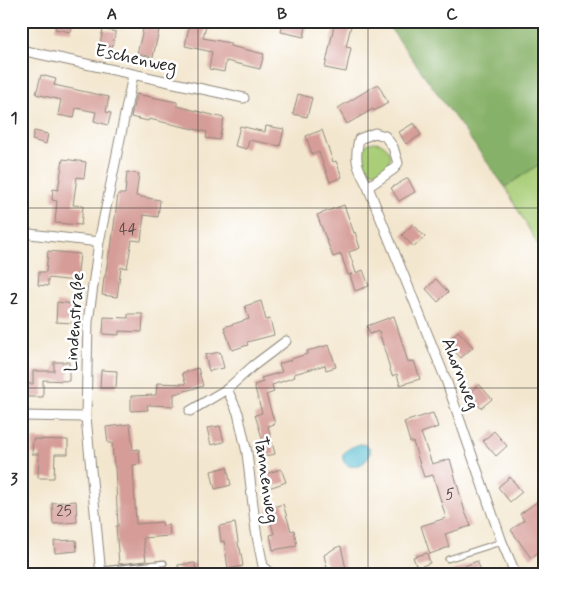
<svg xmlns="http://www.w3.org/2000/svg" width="565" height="596" viewBox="0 0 565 596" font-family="Mynerve,sans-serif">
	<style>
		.green { fill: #a9ce77; stroke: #6a7c51 }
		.forest { fill: #86b168; stroke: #586e4a }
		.water { fill: #53bcd0; stroke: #3f747e }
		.building { fill: #d69d98 }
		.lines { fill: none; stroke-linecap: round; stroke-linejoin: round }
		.lane-casing { stroke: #8f887c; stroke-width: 7 }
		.street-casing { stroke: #8f887c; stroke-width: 11 }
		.lane { stroke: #fff; stroke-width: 4.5 }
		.street { stroke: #fff; stroke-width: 9 }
		.grid { fill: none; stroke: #2b2b2b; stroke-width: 1; stroke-opacity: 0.55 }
		.labels { text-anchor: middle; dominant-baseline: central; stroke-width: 5; stroke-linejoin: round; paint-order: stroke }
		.number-label { font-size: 15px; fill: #564846 }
		.street-label { font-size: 18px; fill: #2b2b2b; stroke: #fff }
		.neatline { fill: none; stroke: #2b2b2b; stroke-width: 2 }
		.grid-label { font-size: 16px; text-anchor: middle; font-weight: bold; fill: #2b2b2b }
	</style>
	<rect width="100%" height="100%" fill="#fff"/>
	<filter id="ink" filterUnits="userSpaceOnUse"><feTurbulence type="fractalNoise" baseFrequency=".02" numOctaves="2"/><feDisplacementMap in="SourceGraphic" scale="10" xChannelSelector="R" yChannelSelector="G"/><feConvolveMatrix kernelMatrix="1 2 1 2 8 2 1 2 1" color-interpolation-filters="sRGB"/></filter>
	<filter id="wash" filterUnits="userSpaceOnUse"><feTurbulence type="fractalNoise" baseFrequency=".0096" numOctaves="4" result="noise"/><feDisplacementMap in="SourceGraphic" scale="20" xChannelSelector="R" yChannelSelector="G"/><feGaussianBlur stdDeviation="1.12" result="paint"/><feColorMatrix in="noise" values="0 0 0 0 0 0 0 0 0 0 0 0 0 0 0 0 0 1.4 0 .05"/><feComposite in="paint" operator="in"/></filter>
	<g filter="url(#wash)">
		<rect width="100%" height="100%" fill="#f3e6ce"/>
		<path class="green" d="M360 157a15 15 0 1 1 30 0a15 15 0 1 1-30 0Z
			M544,161V256L505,187Z"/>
		<path class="forest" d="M364,21H544V161L505,187L390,28Z"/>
		<path class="water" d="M360,444C382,445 365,470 350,466C347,465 346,465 344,462C338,452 353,446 360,444Z"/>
		<g id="blocks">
			<path class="building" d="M57,21H74L71,32L55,29Z
				M145,21H161L153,57L137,54Z
				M283,21H307L304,37L281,32Z
				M335,21H352L346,47L351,48L346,72L325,68Z
				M190,22L206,25L203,38L230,43V46L264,54L260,69L226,61L224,72L209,69L212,52L185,46Z
				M103,29L116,32L112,47L100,44Z
				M41,75L56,79L54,85L109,97L106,112L111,113L108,125L94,121L96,112L76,108L74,118L58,115L61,100L36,94Z
				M378,84L388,103L374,111L373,109L347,124L338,108Z
				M136,94L177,102V106L224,118L219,140L206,138L207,132L149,119L148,121L131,117Z
				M298,94L312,98L307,117L293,114Z
				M414,123L421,135L406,144L399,132Z
				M240,126L265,132L266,126L284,129L280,146L249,140L247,149L235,146Z
				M322,130L333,162L336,161L342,177L330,182L319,152L312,154L306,136Z
				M34,131L48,134L46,144L32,140Z
				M63,159L86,162L84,178L77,177L73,205L83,206L81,225L55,223L57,201L52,200L53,189L58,190Z
				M127,172L139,174L136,196L160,200L158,217L144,215L141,241L132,240L127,268L121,267L117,297L102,295L104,277H105L110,249H111L118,194H125Z
				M408,178L415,192L399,201L391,188Z
				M344,205L354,233L355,232L360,248L349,252L356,273L363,270L369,286L355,291L350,275L352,274L348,275L341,254L333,257L317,215Z
				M413,224L425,237L414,247L402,235Z
				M48,251L80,254L77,281L48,278V286L38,285L39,272H46Z
				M436,279L448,292L438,302L426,289Z
				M261,301L266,320L270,319L274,335L247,342L248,345L232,350L224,327L249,319L245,306Z
				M57,302L74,304L73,323L56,322Z
				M128,314H143L142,332L119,331V335L103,334L104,317L128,318Z
				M394,316L408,362L414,361L420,379L400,385L397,374L392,376L379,331L370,334L367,326Z
				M458,331L473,347L461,358L446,342Z
				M329,345L336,367L326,370L325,365L294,374L295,377L272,385L274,392L266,395L275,424L268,426L275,454L261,457L257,442L263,441L255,415L262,413L254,385L263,382L261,378L282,372L279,364L291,360V359L307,354V351Z
				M220,352L224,368L209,371L205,355Z
				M54,362H69V381L43,380V397H21V383L33,384V371H54Z
				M198,368L203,386L174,394V406L147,405L148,410L131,411V396L156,395L157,383L186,384L182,373Z
				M101,370L117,371L116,388H100Z
				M479,384L492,399L481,408L468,394Z
				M433,413L438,427L421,433L432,464L450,459L465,512L471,526L445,534L449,547L430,554L421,526L446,518L433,475L424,477L413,442H410L404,422Z
				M130,424L133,450L139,449L140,464L133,465L136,524L162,522L163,526L169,525L170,536L143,538L146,561L119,564L116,526H118L115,466H114L112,443H108L106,427Z
				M220,426L224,442L211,445L207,428Z
				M494,431L507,446L496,456L483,441Z
				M33,439L68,440V454H55L54,478H38L39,454H32Z
				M227,467L231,485L215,489L211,471Z
				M281,469L286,482L266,489L262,475Z
				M510,477L522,492L510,502L498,487Z
				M544,497V548L531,558L511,530L524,520L520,514Z
				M76,501L77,522L53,524L52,503Z
				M283,504L291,531L294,530L297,546L273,550L270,535L274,534L267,509Z
				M235,523L239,548H240L243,566L228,569L224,541L221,542L219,526Z
				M76,540L77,551L55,553L54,541Z
				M341,546L346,569L328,573L324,555L335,548Z
				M427,553L430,563L417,568L413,557Z
				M477,561L483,575H445V574Z
				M195,563L196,575H179L178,565Z"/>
		</g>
	</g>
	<g filter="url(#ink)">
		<use href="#blocks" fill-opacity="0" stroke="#8f887c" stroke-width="1"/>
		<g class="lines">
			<g class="lane-casing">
				<path id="lane" d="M448,559L501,542
					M101,570L164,563"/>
			</g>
			<g class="street-casing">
				<path id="street" d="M21,50L244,98
					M368,187L394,169L398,163L393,147L385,136L375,133L359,139C354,162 357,166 368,187L446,380L502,542L516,575
					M21,233L99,242
					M227,389L238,413L247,453L256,531L263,566L273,575
					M190,411L227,389L253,366L286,341
					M21,416L86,417
					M101,575L86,417L88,322L99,242L133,75"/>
			</g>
			<use href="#lane" class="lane"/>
			<use href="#street" class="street"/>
		</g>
	</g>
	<path class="grid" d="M198,21V575M368,21V575M21,208H544M21,388H544"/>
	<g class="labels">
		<g class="number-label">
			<text x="128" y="230">44</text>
			<text x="450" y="495">5</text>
			<text x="64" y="512">25</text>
		</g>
		<g class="street-label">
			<text transform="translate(136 59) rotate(12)">Eschenweg</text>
			<text transform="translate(75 322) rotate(-86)">Lindenstraße</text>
			<text transform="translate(460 374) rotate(69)">Ahornweg</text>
			<text transform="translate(266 480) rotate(82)">Tannenweg</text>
		</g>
	</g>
	<rect width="565" height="596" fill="none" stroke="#fff" stroke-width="55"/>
	<rect x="28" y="28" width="510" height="540" class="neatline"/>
	<g class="grid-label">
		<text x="112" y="19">A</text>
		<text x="282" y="19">B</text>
		<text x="452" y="19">C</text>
		<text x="14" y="123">1</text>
		<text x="14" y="304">2</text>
		<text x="14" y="484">3</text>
	</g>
</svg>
